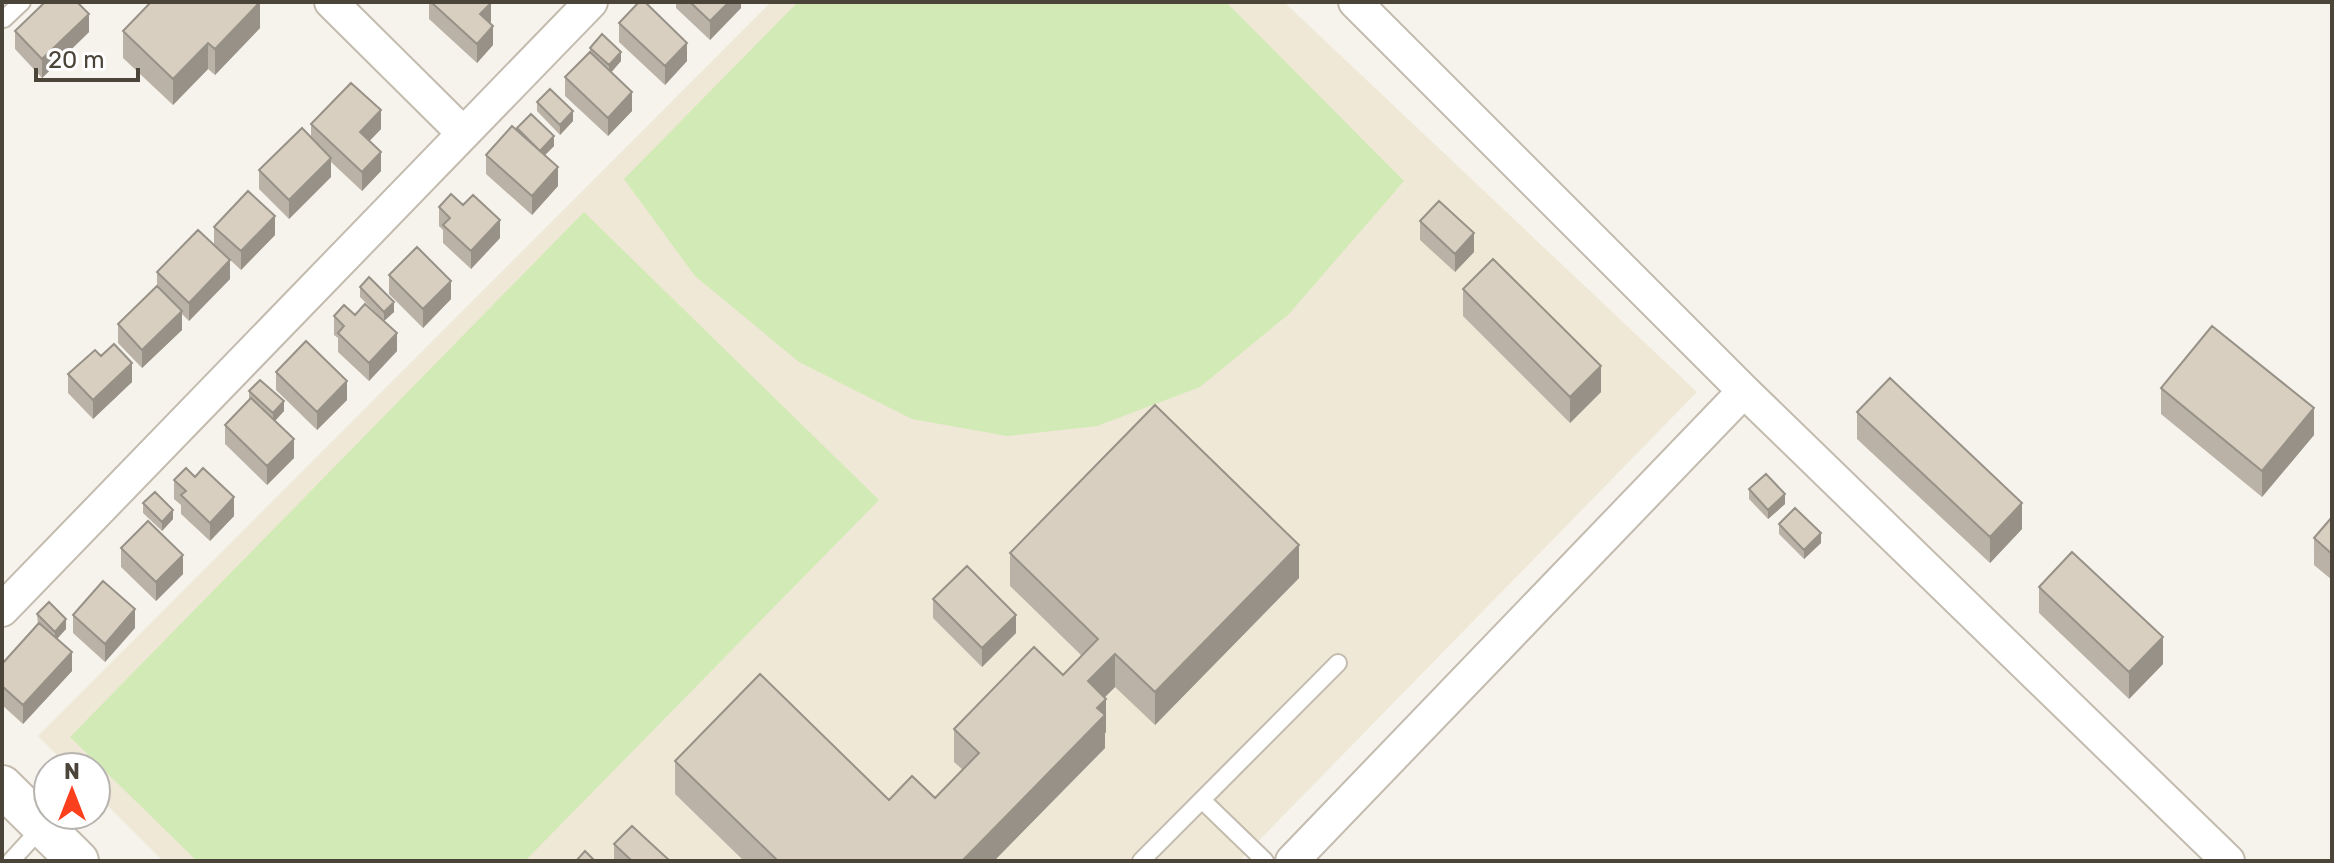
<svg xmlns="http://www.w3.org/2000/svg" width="2334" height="863" viewBox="0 0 2334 863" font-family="Rubik,sans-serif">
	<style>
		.education { fill: #efe8d6 }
		.green { fill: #d2eab5 }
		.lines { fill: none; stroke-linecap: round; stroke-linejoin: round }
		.service-casing { stroke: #c2bbae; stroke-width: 20 }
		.minor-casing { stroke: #c2bbae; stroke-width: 36 }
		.tertiary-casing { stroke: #c2bbae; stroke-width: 44 }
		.service { stroke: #fff; stroke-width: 16 }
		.minor { stroke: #fff; stroke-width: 32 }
		.tertiary { stroke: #fff; stroke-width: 40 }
		.wall { fill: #bab2a6 }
		.shaded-wall { fill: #979187 }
		.building { fill: #d8cfc1; stroke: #979187; stroke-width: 2 }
	</style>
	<rect width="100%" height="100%" fill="#f6f3ec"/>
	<path class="education" d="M771,2H1284L1697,392L1239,861H163L96,794V767H69L38,736Z"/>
	<path class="green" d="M798,2H1226L1404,181L1289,314L1200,387L1097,426L1007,436L912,419L799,362L695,276L624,179Z
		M584,212L879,500L525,861H197L70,737Z"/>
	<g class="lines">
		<g class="service-casing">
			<path id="service" d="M4,19L22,2
				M1202,800L1265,861
				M11,861L42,827
				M1141,861L1338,663"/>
		</g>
		<g class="minor-casing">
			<path id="minor" d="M331,2L463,133
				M1355,2L1744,391L2228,861
				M2,610L591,2
				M1292,861L1744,391"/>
		</g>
		<g class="tertiary-casing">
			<path id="tertiary" d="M2,786L78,861"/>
		</g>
		<use href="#service" class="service"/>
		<use href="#minor" class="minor"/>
		<use href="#tertiary" class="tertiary"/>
	</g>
	<path class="wall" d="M429,2H490L491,22L490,23L493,45L477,63L429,19Z
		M676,2H741V8L710,40L676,8Z
		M619,23L687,61L665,85L619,42Z
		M260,28L215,75L208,69L173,105L123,58V31Z
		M15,31L89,32L42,78L15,49Z
		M590,48L621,61L611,72L632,111L608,136L565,96V77L590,52Z
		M537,102L573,121L560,135L537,111Z
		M311,124L381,129L369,141L381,171L362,191L331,162V177L289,219L259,189V170L311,138Z
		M517,130L554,146L545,155L558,186L532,215L486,174V155Z
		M463,205L500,238L471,269L443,243V230L439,226V207Z
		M1420,221L1474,252L1455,272L1420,240Z
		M214,227L275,235L241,270L214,245Z
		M157,272L230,279L189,321L182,314V330L142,368L118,343V324L157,287Z
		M389,275L451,299L423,328L389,294Z
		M360,287L394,312L384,321L397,351L369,381L338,352V338L334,335V316L355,315L380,317L360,297Z
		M1463,289L1601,392L1570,423L1463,316Z
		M101,356L132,382L93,419L68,393V374Z
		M276,372L347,400L317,430L276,390Z
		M2161,388L2314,435L2262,497L2161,414Z
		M249,391L284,411L275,421L294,458L267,485L225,444V425L249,400Z
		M1857,412L2022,529L1990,563L1857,439Z
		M174,480L234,516L210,541L181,514V505L174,499Z
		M1749,489L1785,504L1768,519L1749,499Z
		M143,503L173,519L162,531L143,513Z
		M2332,517V580L2314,565V538Z
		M1779,524L1821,543L1804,559L1779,534Z
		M121,548L183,574L156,601L121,567Z
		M1010,553L1299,578L1155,725L1115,687L1105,697L1106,732L1105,733V748L994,861H744L675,794V761L889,800L935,798L963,770L954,762V729L1063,675L1082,656L1010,586Z
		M2039,587L2163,664L2129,699L2039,613Z
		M933,599L1016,633L982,667L933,618Z
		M37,614L66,629L57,639L72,671L23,724L2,705V664L38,625Z
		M73,615L135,628L105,662L73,633Z
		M614,844L670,861H614Z"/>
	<path class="shaded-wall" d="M260,2V28L215,75V49Z
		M729,2H741V8L710,40V21Z
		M491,3V22L480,33V14Z
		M89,14V32L42,78V59Z
		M493,26V45L477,63V44Z
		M208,43V69L173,105V79Z
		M687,43V61L665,85V66Z
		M621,52V61L609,75V65Z
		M632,92V111L608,136V118Z
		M381,110V129L360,151V132Z
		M573,111V121L560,135V125Z
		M554,136V146L539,161V151Z
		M381,152V171L362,191V172Z
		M331,158V177L289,219V200Z
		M558,167V186L532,215V196Z
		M275,216V235L241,270V251Z
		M500,220V238L471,269V251Z
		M1474,233V252L1455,272V254Z
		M230,260V279L189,321V303Z
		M451,281V299L423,328V309Z
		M394,302V312L384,321V312Z
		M182,311V330L142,368V350Z
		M397,333V351L369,381V363Z
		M132,363V382L93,419V400Z
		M1601,366V392L1570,423V397Z
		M347,381V400L317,430V412Z
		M284,401V411L273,423V413Z
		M2314,408V435L2262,497V471Z
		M294,439V458L267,485V466Z
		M1785,494V504L1768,519V510Z
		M234,497V516L210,541V523Z
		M2022,503V529L1990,563V537Z
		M173,510V519L162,531V522Z
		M1821,533V543L1804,559V550Z
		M1299,545V578L1155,725V692Z
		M183,555V574L156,601V582Z
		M135,609V628L105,662V644Z
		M1016,615V633L982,667V648Z
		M66,619V629L55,641V632Z
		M2163,637V664L2129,699V672Z
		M72,652V671L23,724V705Z
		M1115,654V687L1088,714V681Z
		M1106,699V732L1105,733V748L994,861H962Z"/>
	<path class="building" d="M45,2H77L89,14L42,59L15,31Z
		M151,2H260L215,49L208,43L173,79L123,31Z
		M431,2H490L491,3L480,14L493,26L477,44Z
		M639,2H645L687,43L665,66L619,23Z
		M690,2H729L710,21Z
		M602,34L621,52L609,65L590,48Z
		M590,52L632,92L608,118L565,77Z
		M351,83L381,110L360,132L381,152L362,172L311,124Z
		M550,89L573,111L560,125L537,102Z
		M531,114L554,136L540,151L517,128Z
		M512,126L558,167L532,196L486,155Z
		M302,128L331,158L289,200L259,170Z
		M248,191L275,216L241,251L214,227Z
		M451,194L463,205L473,195L500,220L471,251L443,225L450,218L439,207Z
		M1439,201L1474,233L1455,254L1420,221Z
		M198,230L230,260L189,303L157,272Z
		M417,247L451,281L423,309L389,275Z
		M1493,259L1601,366L1570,397L1463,289Z
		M369,277L394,302L384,312L360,287Z
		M157,286L182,311L142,350L118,324Z
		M365,304L397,333L369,363L338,333L344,326L334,316L344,305L355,315Z
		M2212,326L2314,408L2262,471L2161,388Z
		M306,341L347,381L317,412L276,372Z
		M114,344L132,363L93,400L68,374L95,350L101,356Z
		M1890,378L2022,503L1990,537L1857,412Z
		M260,380L284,401L273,413L249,391Z
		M251,398L294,439L267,466L225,425Z
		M1155,405L1299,545L1155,692L1115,654L1088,681L1106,699L1097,708L1105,715L962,861H778L675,761L760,674L889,800L912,776L935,798L979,753L954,729L1034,647L1063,675L1098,639L1010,553Z
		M186,468L195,477L203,468L234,497L210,523L181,495L186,491L174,480Z
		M1766,474L1785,494L1768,510L1749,489Z
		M155,492L173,510L162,522L143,503Z
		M1795,508L1821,533L1804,550L1779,524Z
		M2332,517V554L2314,538Z
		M148,521L183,555L156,582L121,548Z
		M2072,552L2163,637L2129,672L2039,587Z
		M967,566L1016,615L982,648L933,599Z
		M103,581L135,609L105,644L73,615Z
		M49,602L66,619L55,632L37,614Z
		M39,623L72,652L23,705L2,686V664Z
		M632,826L670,861H632L614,844Z
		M585,851L595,861H576Z"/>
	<rect width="2334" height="863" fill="none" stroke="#4b4439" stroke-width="8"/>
	<g transform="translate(72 791)"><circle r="38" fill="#ffffff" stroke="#b7b4b0" stroke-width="2"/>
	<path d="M0-6L14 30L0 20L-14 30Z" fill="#fc3f1d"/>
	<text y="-12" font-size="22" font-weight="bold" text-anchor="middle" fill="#4b4439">N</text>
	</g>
	<path d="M36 68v12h102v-12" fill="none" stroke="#4b4439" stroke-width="4"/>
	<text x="48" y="68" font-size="24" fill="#4b4439" stroke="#ffffff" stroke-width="6" paint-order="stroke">20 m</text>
</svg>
